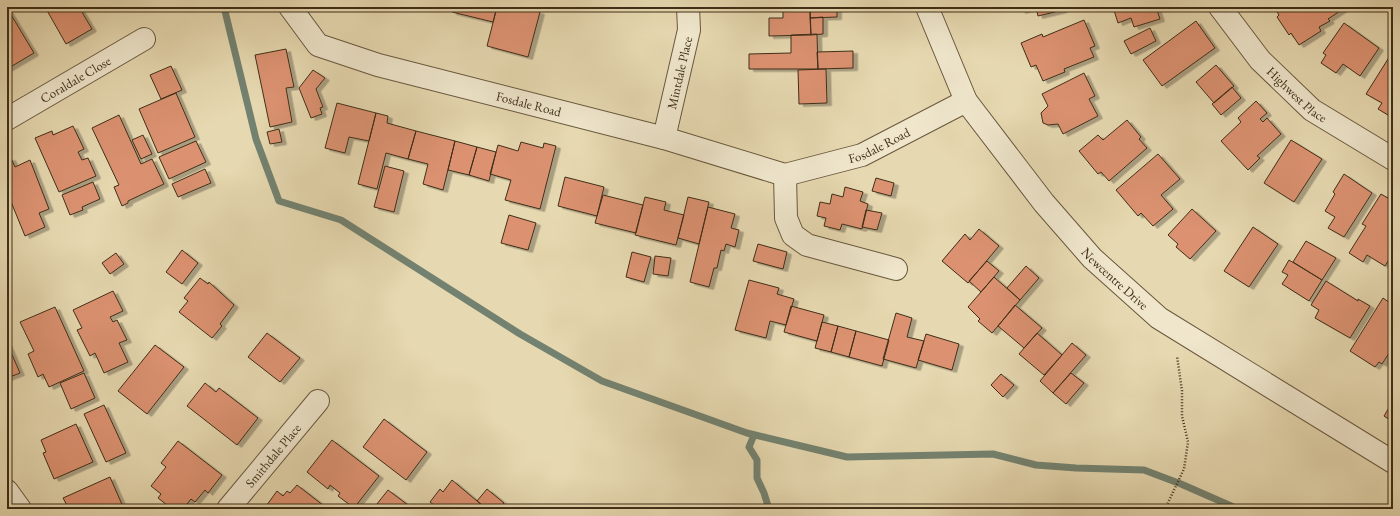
<svg xmlns="http://www.w3.org/2000/svg" width="1400" height="516" viewBox="0 0 1400 516" font-family="'EB Garamond',serif">
	<style>
		.lines { fill: none; stroke-linecap: round; stroke-linejoin: round }
		.stream { stroke: #738270; stroke-width: 7 }
		.building { fill: #dc9271; stroke: #3f2e18; filter: url(#shadow) }
		.minor-casing { stroke: #69583e; stroke-width: 24 }
		.path { stroke: #3f2e18; stroke-width: 2.5; stroke-dasharray: 1 2; stroke-linecap: butt }
		.minor { stroke: #efe6cc; stroke-width: 22 }
		.labels { text-anchor: middle; dominant-baseline: central; stroke-width: 3; stroke-linejoin: round; paint-order: stroke }
		.street-label { font-size: 13px; fill: #3f2e18; stroke: #efe6cc }
	</style>
	<defs>
		<filter id="shadow"><feDropShadow dx="4.5" dy="2.5" stdDeviation="0" flood-color="#0004"/></filter>
	</defs>
	<rect width="100%" height="100%" fill="#e6d8b0"/>
	<filter id="stains"><feTurbulence type="fractalNoise" baseFrequency=".005" numOctaves="4"/><feColorMatrix values="0 0 0 0 .2 0 0 0 0 .09 0 0 0 0 .02 0 0 0 .5 -.17"/></filter>
	<radialGradient id="worn" r=".72"><stop offset=".6" stop-color="#630" stop-opacity="0"/><stop offset="1" stop-color="#630" stop-opacity=".3"/></radialGradient>
	<g class="lines">
		<path class="stream" d="M224,7L256,139L279,201L341,220L520,334L602,381L747,433L847,457L993,454L1036,465L1076,468L1144,470L1181,484L1238,509
			M754,435L749,447L757,460V478L764,493L769,509"/>
	</g>
	<path class="building" d="M45,7H79L92,29L66,44Z
		M453,7H497L493,22L452,12Z
		M497,7H519L540,12L528,57L487,46Z
		M783,7H810L811,35L769,36V18H783Z
		M810,7H837V17L810,18Z
		M1020,7H1062L1063,10L1038,16L1036,7L1021,11Z
		M1113,7H1156L1160,19L1134,27L1131,18L1118,23Z
		M1281,7H1342L1343,9L1328,19L1330,21L1319,27L1321,31L1299,45L1291,33L1289,35L1277,17L1279,15L1276,10Z
		M7,8L34,53L7,69Z
		M823,17V34L811,35L810,18Z
		M1084,20L1095,46L1090,48L1094,57L1064,69L1065,72L1043,81L1036,65L1031,67L1021,43L1042,34L1043,37Z
		M1196,21L1215,48L1162,86L1143,60Z
		M1344,23L1379,48L1360,76L1343,64L1336,73L1321,63L1326,55L1323,53Z
		M1150,28L1156,41L1131,54L1124,41Z
		M817,34L818,69H749V54L791,53V35Z
		M286,49L294,87L286,88L292,122L270,127L255,55Z
		M853,51V68L818,69L817,52Z
		M1393,51V118L1378,109L1382,103L1366,94Z
		M1216,65L1234,86L1214,103L1196,82Z
		M171,66L182,90L161,99L150,75Z
		M826,69L827,103L799,104L798,70Z
		M313,70L325,78L316,89L323,107L320,108L322,114L311,118L299,88Z
		M1084,73L1095,96L1089,99L1098,116L1063,134L1058,124L1048,125L1043,123L1041,113L1048,106L1042,94Z
		M1232,87L1241,98L1221,115L1212,104Z
		M176,93L195,137L158,153L139,109Z
		M1256,101L1267,113L1260,119L1263,122L1267,118L1281,134L1257,156L1260,158L1248,170L1221,141L1241,122L1238,118Z
		M337,103L376,113L369,141L349,137L345,153L325,148Z
		M376,113L388,116L387,123L416,131L408,159L386,153L377,189L358,184Z
		M119,115L141,164L152,159L164,184L128,201V203L122,206L114,187L119,185L92,128Z
		M1127,120L1141,137L1139,139L1147,148L1109,181L1101,172L1098,174L1079,151L1098,135L1103,140Z
		M73,126L84,149L78,152L82,160L88,158L96,176L59,192L35,138L52,131L53,135Z
		M279,129L282,142L270,144L267,132Z
		M416,131L455,141L443,190L423,184L428,164L408,159Z
		M143,135L152,154L141,159L132,140Z
		M1291,140L1322,159L1294,202L1264,183Z
		M196,141L206,162L169,179L159,157Z
		M455,141L477,147L469,175L448,170Z
		M521,142L543,148L544,143L556,146L540,209L505,200L511,180L490,174L498,145L518,151Z
		M477,147L496,152L489,181L469,175Z
		M1158,154L1180,179L1161,195L1173,209L1153,226L1141,213L1138,216L1116,190Z
		M11,158L15,167L30,160L49,209L39,213L45,227L25,236L7,192V159Z
		M385,166L404,171L394,212L374,207Z
		M205,169L211,183L178,197L172,184Z
		M1344,174L1372,193L1344,237L1328,228L1335,217L1325,211L1335,194L1333,192Z
		M565,177L604,187L597,216L558,206Z
		M876,178L894,183L891,196L872,191Z
		M93,182L100,199L82,207L83,210L70,215L62,195Z
		M845,187L863,192L860,201L868,204L862,229L842,224L840,230L824,226L826,218L817,216L820,202L830,204L832,194L843,197Z
		M1381,194L1393,201V253L1385,266L1367,255L1363,262L1349,253L1366,226L1362,224Z
		M603,195L643,205L636,233L595,223Z
		M645,197L666,202L664,210L684,215L676,245L635,235Z
		M688,197L709,202L699,244L678,238Z
		M708,207L735,214L731,228L739,230L735,247L726,244L724,251L721,250L717,268H714L709,287L690,282Z
		M1192,209L1216,231L1190,259L1176,247L1178,244L1168,235Z
		M866,210L882,213L877,230L862,227Z
		M509,215L536,223L528,250L501,243Z
		M1253,227L1278,244L1249,287L1224,271Z
		M979,229L999,246L968,283L942,261L965,234L970,240Z
		M1306,241L1336,258L1322,280L1293,262Z
		M758,244L787,252L783,269L753,261Z
		M182,250L198,263L182,284L166,272Z
		M632,252L651,257L644,282L626,277Z
		M116,253L124,264L110,274L102,263Z
		M655,256L671,258L668,276L653,274Z
		M1289,260L1322,280L1309,301L1282,284L1288,275L1282,272Z
		M987,261L999,271L981,292L969,281Z
		M1026,266L1039,278L1020,300L1007,288Z
		M994,277L1020,300L992,333L978,321L980,319L968,307Z
		M200,278L208,284L209,282L234,305L220,324L222,326L212,338L179,312L188,301L184,298Z
		M749,280L779,288L777,294L794,299L786,325L770,321L766,338L735,330Z
		M1326,281L1358,301V299L1370,306L1350,338L1315,318L1319,310L1311,305Z
		M113,291L123,311L110,317L113,322L117,320L127,340L119,343L128,362L104,373L95,353L90,356L77,330L82,328L73,310Z
		M1383,298L1393,305V347L1382,364L1379,362L1375,367L1350,351Z
		M1015,305L1042,328L1024,348L998,326Z
		M791,306L824,315L817,341L784,332Z
		M55,307L84,371L49,387L43,374L38,377L28,354L34,351L20,322Z
		M896,313L912,318L907,337L924,341L916,368L883,359Z
		M822,322L838,326L831,352L815,348Z
		M838,326L856,331L849,357L831,352Z
		M856,331L889,340L882,366L849,357Z
		M267,333L300,358L280,382L248,357Z
		M1037,333L1062,355L1044,375L1019,354Z
		M926,334L959,344L952,370L918,360Z
		M7,343L20,373L7,378Z
		M1072,343L1086,355L1053,393L1040,381Z
		M155,345L184,367L147,414L118,391Z
		M84,373L95,398L71,409L60,383Z
		M1071,373L1084,383L1066,404L1053,393Z
		M1001,374L1014,385L1003,397L991,385Z
		M205,383L216,392L219,388L258,418L237,445L187,406Z
		M1393,401V422L1384,416Z
		M104,405L126,453L106,462L84,414Z
		M384,419L427,452L406,480L363,447Z
		M76,424L93,462L54,479L43,453L46,452L41,440Z
		M332,440L379,476L354,508L338,496L340,493L330,485L328,489L307,472Z
		M178,441L222,475L208,493L205,490L195,502L191,499L183,509H172L158,498L161,494L151,486L166,467L161,463Z
		M110,477L124,509H69L63,498Z
		M452,480L477,501L487,509H439L430,502L440,489L443,492Z
		M297,485L328,509H264L277,491L283,496L287,491L290,493Z
		M487,489L504,503L499,509H487L477,501Z
		M388,490L408,505L405,509H373Z"/>
	<g class="lines">
		<g class="minor-casing">
			<g id="minor">
				<path id="s1" d="M290,7L318,45L378,65L664,138L785,175L862,155L966,101"/>
				<path id="s2" d="M927,7L966,101L1044,203L1092,258L1159,318L1393,462"/>
				<path id="s3" d="M1220,7L1260,60L1312,110L1393,159"/>
				<path id="s4" d="M7,119L144,39"/>
				<path id="s5" d="M664,138L689,30L688,7"/>
				<path d="M785,175L786,218L793,235L807,245L896,269"/>
				<path d="M7,491L20,509"/>
				<path id="s6" d="M228,509L318,401"/>
			</g>
		</g>
		<path class="path" d="M1165,509L1184,469L1188,442L1182,416V391L1177,356"/>
		<use href="#minor" class="minor"/>
	</g>
	<g class="labels">
		<g class="street-label">
			<text stroke="none"><textPath href="#s5" startOffset="67">Mintdale Place</textPath></text>
			<text stroke="none"><textPath href="#s4" startOffset="79">Coraldale Close</textPath></text>
			<text stroke="none"><textPath href="#s3" startOffset="117">Highwest Place</textPath></text>
			<text stroke="none"><textPath href="#s1" startOffset="266">Fosdale Road</textPath></text>
			<text stroke="none"><textPath href="#s1" startOffset="631">Fosdale Road</textPath></text>
			<text stroke="none"><textPath href="#s2" startOffset="334">Newcentre Drive</textPath></text>
			<text stroke="none"><textPath href="#s6" startOffset="70">Smithdale Place</textPath></text>
		</g>
	</g>
	<rect width="1400" height="516" fill="none" stroke="#e6d8b0" stroke-width="24"/>
	<rect x="8" y="8" width="1384" height="500" fill="none" stroke="#3f2e18" stroke-width="2"/>
	<rect x="12" y="12" width="1376" height="492" fill="none" stroke="#3f2e18"/>
	<rect width="100%" height="100%" filter="url(#stains)"/>
	<rect width="100%" height="100%" fill="url(#worn)"/>
</svg>
